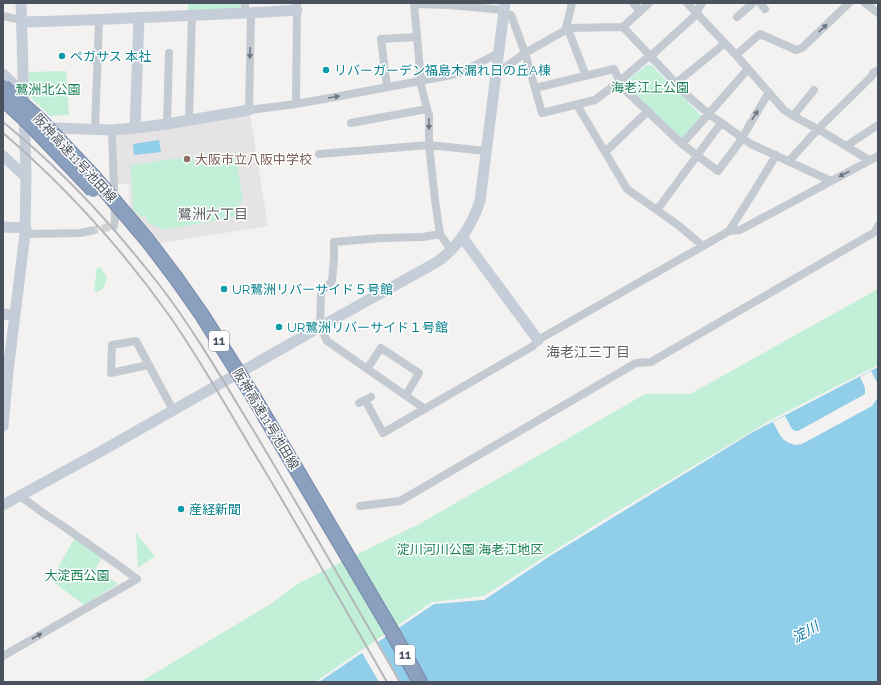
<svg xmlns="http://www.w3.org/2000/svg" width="881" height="685" viewBox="0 0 881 685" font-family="Raleway,'Noto Sans JP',sans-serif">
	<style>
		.education { fill: #e5e3e4 }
		.green { fill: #c2efd8 }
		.water { fill: #91ceea }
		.pier { fill: #f4f2f1 }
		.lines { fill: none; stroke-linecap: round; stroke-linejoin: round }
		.street-tunnel { stroke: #d2d2d4; stroke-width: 8; stroke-dasharray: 8 4; stroke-linecap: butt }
		.highway-casing { stroke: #7689aa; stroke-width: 16 }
		.street { stroke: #c3cad2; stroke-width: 8 }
		.secondary { stroke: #c5cdd9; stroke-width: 11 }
		.highway { stroke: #8b9fbe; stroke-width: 14 }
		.rail { stroke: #b4b6bb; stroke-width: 2 }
		.highway-bridge-casing { stroke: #7689aa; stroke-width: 16; stroke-linecap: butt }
		.highway-bridge { stroke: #8b9fbe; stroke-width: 14 }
		.oneway { fill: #6e7682 }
		.culture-dot { fill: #0f9aa8; stroke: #fff; stroke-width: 1.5 }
		.education-dot { fill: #8d6e63; stroke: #fff; stroke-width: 1.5 }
		.labels { text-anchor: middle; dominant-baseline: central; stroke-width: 3; stroke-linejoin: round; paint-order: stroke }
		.shield { fill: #fff; stroke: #80868f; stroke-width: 1 }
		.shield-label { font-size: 12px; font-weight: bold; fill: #4a525f }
		.culture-label { font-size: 13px; fill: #0d838f; stroke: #fff; text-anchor: start }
		.park-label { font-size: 13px; fill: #1b8058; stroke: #fff }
		.street-label { font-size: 13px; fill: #4a525f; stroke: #fff }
		.education-label { font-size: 13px; fill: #785e54; stroke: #fff; text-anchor: start }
		.neighbourhood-label { font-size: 14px; fill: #5e6166; stroke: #fff }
		.water-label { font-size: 14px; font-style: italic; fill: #117aaa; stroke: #fff }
	</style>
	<rect width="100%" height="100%" fill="#f4f2f1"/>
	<path class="education" d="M250,115L268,226L161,243L142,222L140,223L130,212L129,184H117V133Z"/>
	<path class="green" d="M188,3H241V7L238,9L188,12Z
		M647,65H651L701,115V118L684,138H680L626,86L625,82Z
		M66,71L69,115L50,116L31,98L30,95L29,72Z
		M192,156L194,163L236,157L243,201L239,202L240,216L163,230L147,222L146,216L140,217L133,209L132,186L130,165Z
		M98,267L101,268L107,277C105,284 104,291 96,292L94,290L96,275V270Z
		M878,289V365L771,420L751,432L608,517L538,561L484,596L432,602L315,682H140L269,605L299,583L421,523L645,394H690Z
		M136,533L155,556L138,568Z
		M74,539L103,556L96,568L118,584L84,605L51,580Z"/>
	<path class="water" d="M159,140L161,152L134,155L133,144Z
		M878,367V682H319L434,604L484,600L550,556L753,432Z"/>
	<path class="pier" d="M871,371L878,384V397L872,406L802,444L795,445L787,442L783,439L780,435L773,422L785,416L792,429L795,431H798L865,394V388L860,377Z
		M377,640L401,682H379L361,651Z"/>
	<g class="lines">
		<path class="street-tunnel" d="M90,231L114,226"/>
		<g class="highway-casing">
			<path id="highway" d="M390,628L420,682"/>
		</g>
		<path class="street" d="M414,3L421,81V85L427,109L429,115V145L435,200L440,234L451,250
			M633,3L640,11
			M687,3L736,55L784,110L793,116L818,129L869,160
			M760,3L765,9
			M865,3L878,13
			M414,4L449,5L504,10
			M245,14V3
			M251,14L249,110L296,104L335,97L457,74L499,53
			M503,14L511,15L525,53L542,113L595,100L620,81L649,56L654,53L697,14L699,8L702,3
			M3,16L17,19L22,22
			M737,17L753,3
			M623,27L688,96L709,114L751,144L831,181
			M566,28L623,27L649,3
			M566,28L569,32L586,76
			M736,55L760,34L796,50L802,48L849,3
			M496,74L525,53L564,31L566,28L572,3
			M676,83L724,44
			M387,87L381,39L417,37
			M535,88L614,69L623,88L682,144L718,171L739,143L769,92
			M296,104L297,3
			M577,105L627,189L678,225L703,246
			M793,116L814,90
			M189,120L192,15
			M351,123L427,109
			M167,124L169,53
			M95,129L99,20
			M112,130L115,220L114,226
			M682,144L748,69
			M846,146L878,125
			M605,152L648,111
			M319,154L429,145L486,151
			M789,161L818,129L872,76L873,73L878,70
			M657,210L721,123
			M729,231C745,206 761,181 776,155
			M25,234L80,233L90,231
			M148,365L111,373L112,345L136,341L173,410
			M367,369L381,348L419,373L406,395
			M365,400L383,433L533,346L538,340L703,246L729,231L740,230L878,156
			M359,403L371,397
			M425,409L327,341L320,326L321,292L332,281L334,258V242L382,238L423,237L440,234
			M360,506L400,501L636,363L651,362L875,232L878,226
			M3,656L137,579L118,565L63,526L46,515L20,496"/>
		<path class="secondary" d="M22,22C74,21 126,18 178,16C218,14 258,13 297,10
			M3,74L24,94
			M56,128L112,130L135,128L167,124L249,110
			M135,128L139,18
			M3,156L26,177
			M3,227L26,228
			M462,237L538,340
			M3,314L15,315
			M3,426L8,371L25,234L26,177L21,3
			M3,505L98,453L318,328L437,262C458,247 472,225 480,201L505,3"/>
		<use href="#highway" class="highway"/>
		<path class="rail" d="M3,122C21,137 40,153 57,170C95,206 129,246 161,287C196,333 225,384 255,433C304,515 352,599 400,682
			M3,133C66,187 123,250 171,318C200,360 225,404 251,448C298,525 342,604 387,682"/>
		<g class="highway-bridge-casing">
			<path id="highway-bridge" d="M3,87L40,120L93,176L148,241L176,278L202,315L253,396L390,628
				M3,99L28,122L93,190"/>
		</g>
		<use href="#highway-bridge" class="highway-bridge"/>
	</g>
	<defs><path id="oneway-solid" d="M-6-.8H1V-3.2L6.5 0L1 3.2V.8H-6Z"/></defs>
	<g class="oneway">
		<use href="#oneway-solid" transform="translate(823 28) rotate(-44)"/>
		<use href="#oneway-solid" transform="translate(250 53) rotate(91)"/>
		<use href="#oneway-solid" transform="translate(334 97) rotate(-10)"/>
		<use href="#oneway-solid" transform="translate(755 115) rotate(-58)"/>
		<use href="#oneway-solid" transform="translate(429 124) rotate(90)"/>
		<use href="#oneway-solid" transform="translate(844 174) rotate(152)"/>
		<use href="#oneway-solid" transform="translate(37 636) rotate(-30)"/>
	</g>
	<g class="culture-dot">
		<circle cx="62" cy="56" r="4"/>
		<circle cx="326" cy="70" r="4"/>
		<circle cx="224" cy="289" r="4"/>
		<circle cx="279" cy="327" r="4"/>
		<circle cx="181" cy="509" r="4"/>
	</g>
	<circle class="education-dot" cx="187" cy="159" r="4"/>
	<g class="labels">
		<g class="shield">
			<rect x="209" y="331" width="20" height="20" rx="3"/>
			<rect x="395" y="645" width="20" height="20" rx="3"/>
		</g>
		<g class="shield-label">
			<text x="219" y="341">11</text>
			<text x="405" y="655">11</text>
		</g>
		<g class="culture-label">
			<text x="70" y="56">ペガサス 本社</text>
			<text x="334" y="70">リバーガーデン福島木漏れ日の丘A棟</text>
			<text x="232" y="289">UR鷺洲リバーサイド５号館</text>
			<text x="287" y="327">UR鷺洲リバーサイド１号館</text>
			<text x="189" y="509">産経新聞</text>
		</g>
		<g class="park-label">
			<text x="650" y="87">海老江上公園</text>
			<text x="48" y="89">鷺洲北公園</text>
			<text x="470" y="549">淀川河川公園 海老江地区</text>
			<text x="77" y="575">大淀西公園</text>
		</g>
		<g class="street-label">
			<text transform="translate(75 158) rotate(47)">阪神高速11号池田線</text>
			<text transform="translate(266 419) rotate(59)">阪神高速11号池田線</text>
		</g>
		<g class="education-label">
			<text x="195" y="159">大阪市立八阪中学校</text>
		</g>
		<g class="neighbourhood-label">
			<text x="213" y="214">鷺洲六丁目</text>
			<text x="588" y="352">海老江三丁目</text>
		</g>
		<g class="water-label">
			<text transform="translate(805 632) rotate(-29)">淀川</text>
		</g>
	</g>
	<rect width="881" height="685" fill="none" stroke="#4a525f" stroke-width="8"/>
</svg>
